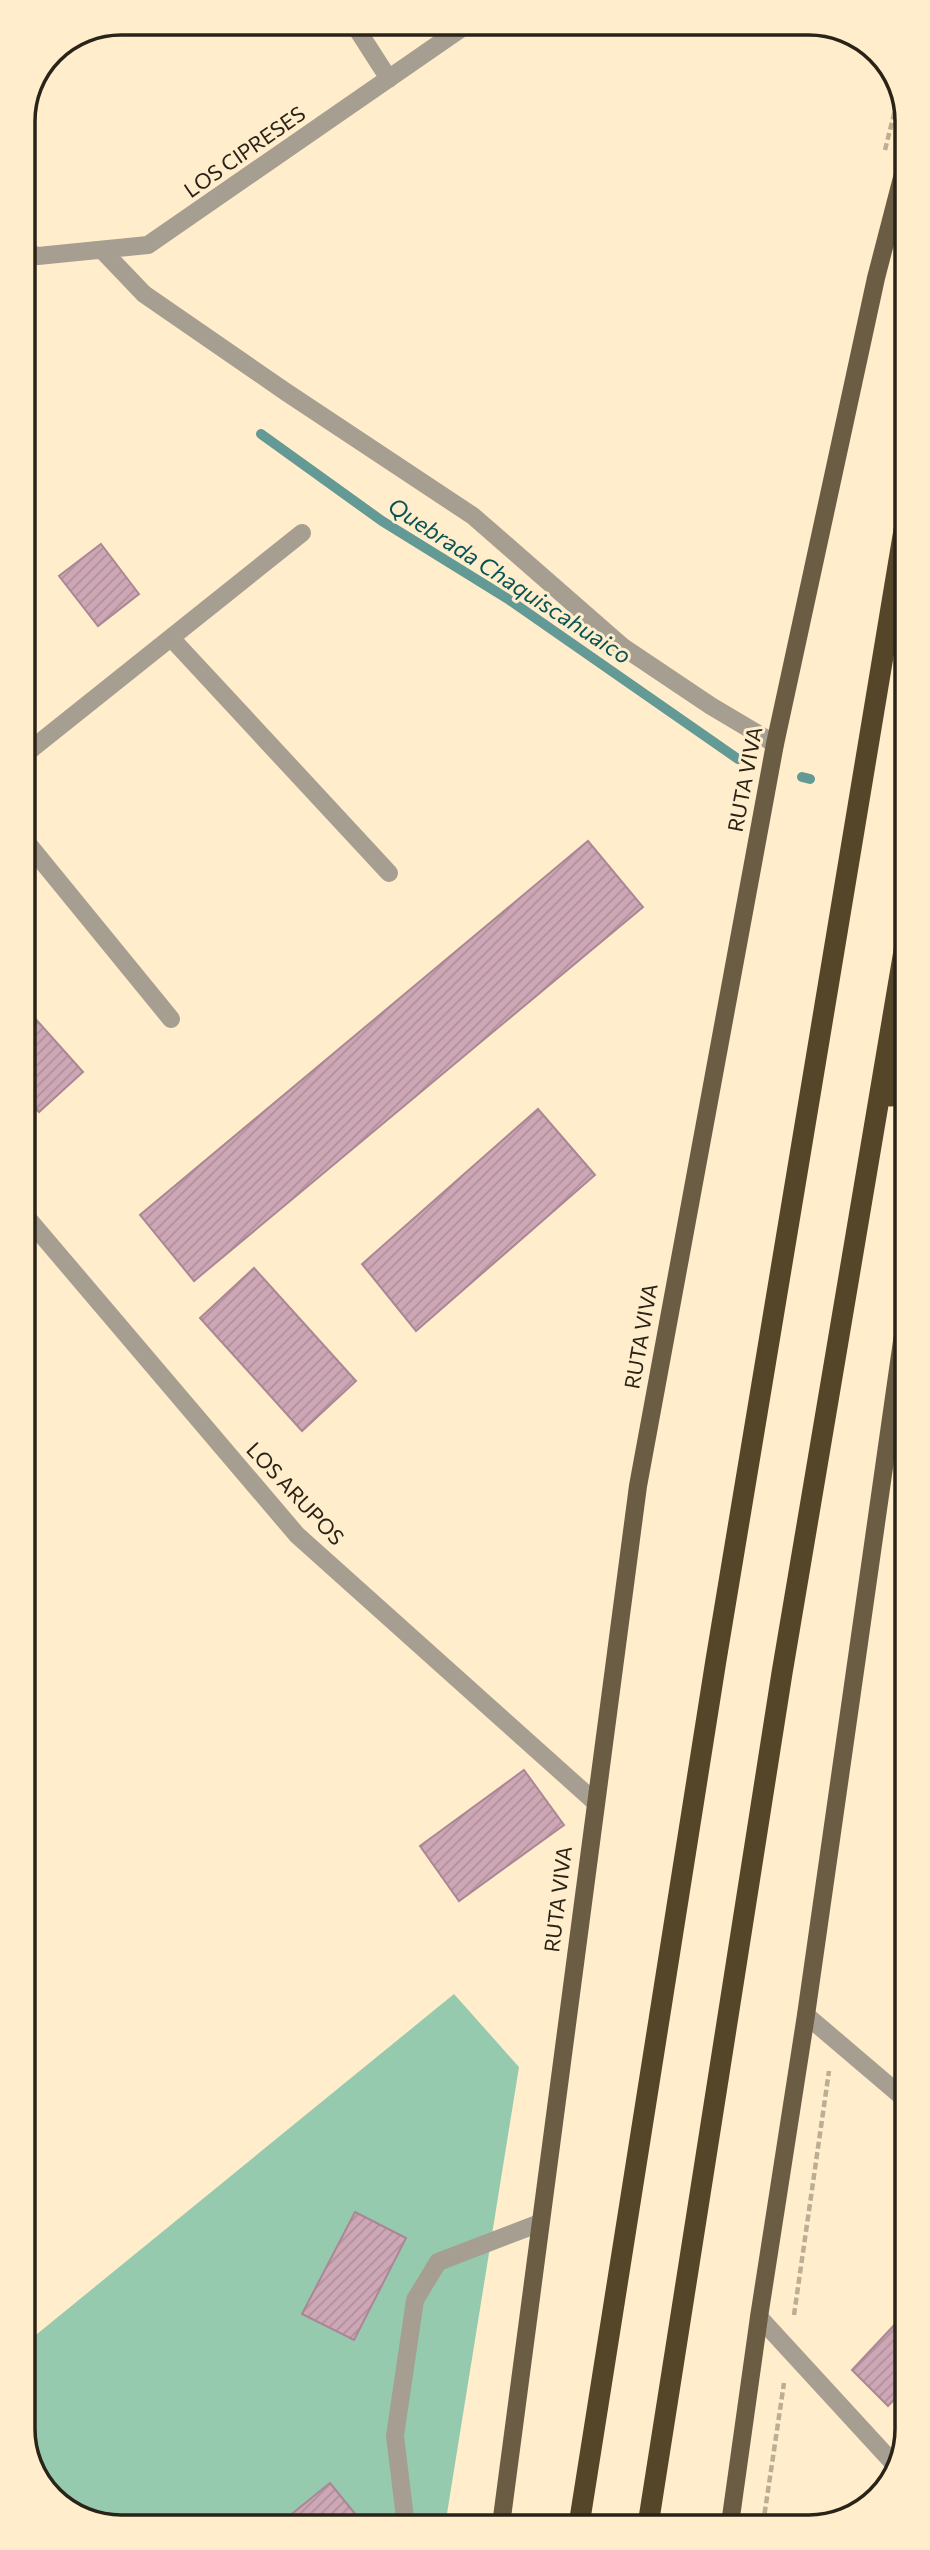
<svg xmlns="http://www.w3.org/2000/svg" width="930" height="2550" viewBox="0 0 930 2550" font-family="Commissioner,sans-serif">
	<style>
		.pitch { fill: #96caaf }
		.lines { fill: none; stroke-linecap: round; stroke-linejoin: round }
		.stream { stroke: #639a96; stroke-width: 10 }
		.building { fill: url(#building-hatch); stroke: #ab8795; stroke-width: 2 }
		.path { stroke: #bcae93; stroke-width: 4.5; stroke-dasharray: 7 3.5; stroke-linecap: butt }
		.minor { stroke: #a69f91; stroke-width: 18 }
		.major { stroke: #6a5d44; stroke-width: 18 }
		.highway { stroke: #554629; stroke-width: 21 }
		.labels { text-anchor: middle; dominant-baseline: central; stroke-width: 6; stroke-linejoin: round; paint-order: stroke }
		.street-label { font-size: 21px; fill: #2a2317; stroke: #ffedcc }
		.water-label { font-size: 23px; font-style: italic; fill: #085354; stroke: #ffedcc }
		.rim { fill: none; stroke: #2a2317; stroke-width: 3.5 }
	</style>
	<defs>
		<pattern id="building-hatch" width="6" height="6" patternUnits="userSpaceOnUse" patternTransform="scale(1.75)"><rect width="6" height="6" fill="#cda7b5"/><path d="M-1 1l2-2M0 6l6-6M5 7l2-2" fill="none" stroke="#b08f9b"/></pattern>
	</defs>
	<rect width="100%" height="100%" fill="#ffedcc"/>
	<path class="pitch" d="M454,1994L519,2067L445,2526L114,2527L61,2507L26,2455V2343Z"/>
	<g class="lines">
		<path class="stream" d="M261,434L382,521L508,599L738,759
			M802,777L810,779"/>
	</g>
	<path class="building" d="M101,544L139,594L98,626L59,576Z
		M588,841L643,907L194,1281L140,1215Z
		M24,1006L83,1072L39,1112L24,1096Z
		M538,1109L595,1175L416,1331L362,1264Z
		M254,1268L356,1381L302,1431L200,1318Z
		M524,1770L564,1825L459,1901L420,1846Z
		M355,2212L406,2238L354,2340L302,2314Z
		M899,2320L907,2327V2386L888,2406L852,2370Z
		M330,2483L365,2526H277Z"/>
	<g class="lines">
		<path class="path" d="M885,150L900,90
			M794,2315L829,2071
			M763,2524L784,2383"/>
		<path class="minor" d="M353,23L389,79
			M102,250L144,294L286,392L473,516L623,647L711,706L775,744
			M23,252L38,256L148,245L469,23
			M172,639L389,873
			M24,755L302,533
			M24,839L171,1019
			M24,1214L297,1535L595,1802
			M806,2015L907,2101
			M759,2317L895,2465
			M406,2526L395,2436L415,2300L438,2262L540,2223"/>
		<path class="major" d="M730,2524L759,2317L806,2015L906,1313
			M501,2525L638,1486L775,744L876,278L904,170"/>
		<path class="highway" d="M891,1096L905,1051
			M579,2525L716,1660L904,530
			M648,2525L782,1673L905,945"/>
	</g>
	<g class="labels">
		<g class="street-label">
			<text transform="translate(244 151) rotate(-35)">LOS CIPRESES</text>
			<text transform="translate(744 779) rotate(-79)">RUTA VIVA</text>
			<text transform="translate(640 1336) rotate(-80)">RUTA VIVA</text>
			<text transform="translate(296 1493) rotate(47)">LOS ARUPOS</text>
			<text transform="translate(557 1899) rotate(-83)">RUTA VIVA</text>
		</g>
		<g class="water-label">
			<text transform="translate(510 580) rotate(33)">Quebrada Chaquiscahuaico</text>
		</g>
	</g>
	<path d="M0 0H930V2550H0ZM121 35H809A86 86 0 0 1 895 121V2429A86 86 0 0 1 809 2515H121A86 86 0 0 1 35 2429V121A86 86 0 0 1 121 35Z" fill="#ffedcc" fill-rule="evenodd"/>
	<path class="rim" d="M121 35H809A86 86 0 0 1 895 121V2429A86 86 0 0 1 809 2515H121A86 86 0 0 1 35 2429V121A86 86 0 0 1 121 35Z"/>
</svg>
